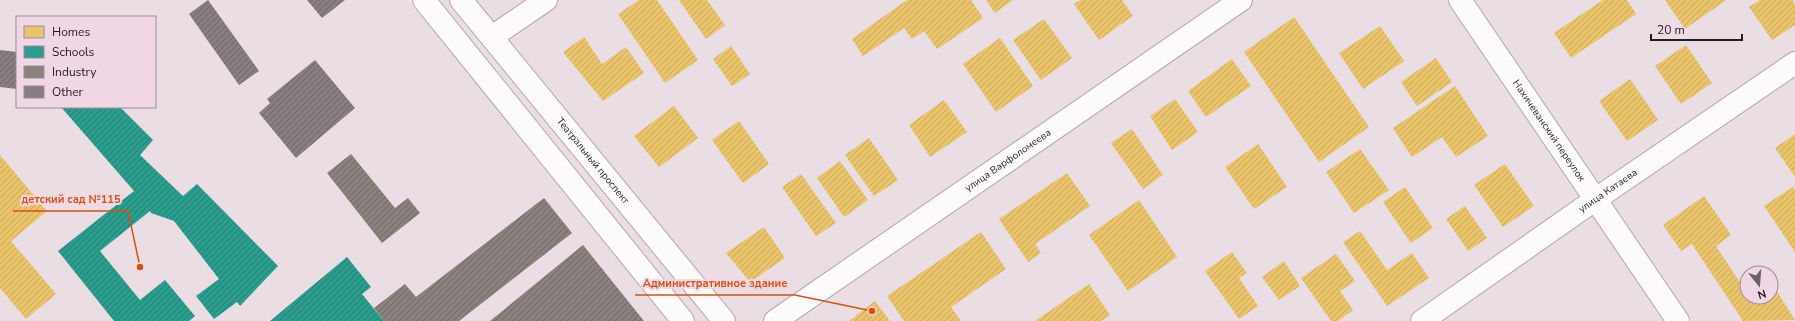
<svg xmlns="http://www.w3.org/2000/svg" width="1795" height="321" viewBox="0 0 1795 321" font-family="'Nunito Sans',sans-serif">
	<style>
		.homes { fill: url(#homes-hatch) }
		.schools { fill: url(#schools-hatch) }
		.industry { fill: url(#industry-hatch) }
		.building { fill: url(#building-hatch) }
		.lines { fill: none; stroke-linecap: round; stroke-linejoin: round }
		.minor-casing { stroke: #b1a7ac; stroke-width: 24 }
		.major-casing { stroke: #b1a7ac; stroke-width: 24 }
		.minor { stroke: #fcfafb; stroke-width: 22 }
		.major { stroke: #fcfafb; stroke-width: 22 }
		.labels { text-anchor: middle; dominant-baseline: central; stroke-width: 4; stroke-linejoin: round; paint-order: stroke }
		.street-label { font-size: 10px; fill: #251c21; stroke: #f0d7e5 }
		.leader { fill: none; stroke: #d4530e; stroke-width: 1.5 }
		.callout-dot { fill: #d4530e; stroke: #f0d7e5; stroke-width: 1.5 }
		.callout-label { font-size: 11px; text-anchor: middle; font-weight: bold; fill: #d4530e; stroke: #f0d7e5; stroke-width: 4; stroke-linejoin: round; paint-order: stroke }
	</style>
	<defs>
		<pattern id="homes-hatch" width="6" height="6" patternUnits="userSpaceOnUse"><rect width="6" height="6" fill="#e9c46a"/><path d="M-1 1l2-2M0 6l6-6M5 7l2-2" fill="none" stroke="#c8a85c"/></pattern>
		<pattern id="schools-hatch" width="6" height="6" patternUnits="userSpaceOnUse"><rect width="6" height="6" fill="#2a9d8f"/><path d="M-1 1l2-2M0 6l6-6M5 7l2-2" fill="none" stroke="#247f74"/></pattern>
		<pattern id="industry-hatch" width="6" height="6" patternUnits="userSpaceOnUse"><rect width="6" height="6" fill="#8a817c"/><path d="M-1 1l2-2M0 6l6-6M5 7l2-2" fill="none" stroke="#716965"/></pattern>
		<pattern id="building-hatch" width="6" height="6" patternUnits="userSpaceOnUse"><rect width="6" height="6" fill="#887e82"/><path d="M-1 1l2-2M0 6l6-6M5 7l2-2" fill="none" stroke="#6f666a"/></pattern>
	</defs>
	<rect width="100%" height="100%" fill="#eadde4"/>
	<path class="homes" d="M639,0H657L698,60L665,83L618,14Z
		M679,0H707L725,25L706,39Z
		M907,0H971L983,18L937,49L924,31L912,39L904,28L863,56L852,39Z
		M986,0H1013L995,13Z
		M1081,0H1122L1133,16L1099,40L1074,4Z
		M1603,0H1627L1636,14L1571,58L1554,33Z
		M1665,0H1726L1685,29Z
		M1760,0H1792L1795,4V25L1772,40L1749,7Z
		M1294,17L1369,127L1319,162L1244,52Z
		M1044,19L1072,58L1041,80L1013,40Z
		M1380,26L1404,61L1363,89L1339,53Z
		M584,37L602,64L626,47L644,73L603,101L563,52Z
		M1000,38L1033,86L996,112L963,64Z
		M1686,45L1712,83L1681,104L1655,66Z
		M731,46L750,74L732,86L713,59Z
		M1436,58L1452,82L1417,106L1401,82Z
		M1232,59L1251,86L1206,117L1188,91Z
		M1630,79L1658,120L1627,141L1599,101Z
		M1455,86L1488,136L1456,157L1442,137L1412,157L1393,128Z
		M1175,99L1198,132L1172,150L1150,116Z
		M944,100L967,132L930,157L909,125Z
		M674,106L698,138L659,167L634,136Z
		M739,121L769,164L743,183L712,140Z
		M1132,129L1163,175L1143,189L1111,143Z
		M1795,134V177L1775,148Z
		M869,138L898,180L874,196L845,155Z
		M1258,144L1287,187L1254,209L1225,167Z
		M1360,149L1389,190L1354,213L1326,172Z
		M0,155L47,211L11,241L56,294L26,319L0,288Z
		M840,161L868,200L844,217L817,178Z
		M1505,164L1534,206L1503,227L1474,185Z
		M1067,173L1090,206L1035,244L1041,253L1028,262L999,219Z
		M801,174L836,223L816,236L782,187Z
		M1405,187L1433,228L1411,243L1383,202Z
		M1793,187L1795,190V252L1764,206Z
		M1704,196L1731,235L1716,246L1745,290L1747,289V297H1771V282L1795,320L1743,321L1692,244L1681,251L1663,225Z
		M1139,200L1177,257L1128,291L1089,235Z
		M1465,206L1487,238L1468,251L1446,219Z
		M764,227L785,258L750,282L726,253Z
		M1360,231L1387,270L1412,253L1429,278L1387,306L1343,242Z
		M981,232L1006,269L951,307L961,321H904L887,296Z
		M1232,252L1247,273L1239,278L1258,306L1239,319L1205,271Z
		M1336,254L1355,281L1340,291L1353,310L1338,321H1331L1301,278Z
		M1284,261L1300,286L1279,300L1262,277Z
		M1089,284L1110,315L1101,321H1035Z
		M875,301L890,321H849Z"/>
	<path class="schools" d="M61,107H120L153,140L140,155L183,196L197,184L278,266L240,306L237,302L214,319L196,296L219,279L174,221L151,213L150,211L100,251L140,300L165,280L195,316L189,321H114L58,251L134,191Z
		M347,257L371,287L362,294L384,321H270Z"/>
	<path class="industry" d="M351,154L395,208L408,198L420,213L382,243L327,173Z
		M544,198L572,233L459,321H384L374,308L405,284L416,297Z
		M583,245L644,321H490Z"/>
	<path class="building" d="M208,0L259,71L239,85L189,14Z
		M307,0H345L322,18Z
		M0,50L17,52V89L0,87Z
		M315,60L355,108L296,158L259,113L270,103L267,99Z"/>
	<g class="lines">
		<g class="minor-casing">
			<g id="minor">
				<path id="s1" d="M1460,0L1678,321"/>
				<path d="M492,37L546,0"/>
				<path id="s2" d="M775,321L1241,0"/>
				<path id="s3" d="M1422,321L1596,199L1795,63"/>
			</g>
		</g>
		<g class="major-casing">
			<g id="major">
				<path d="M424,0L683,321"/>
				<path id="s4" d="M461,0L724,321"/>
			</g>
		</g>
		<use href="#minor" class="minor"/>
		<use href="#major" class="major"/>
	</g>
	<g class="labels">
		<g class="street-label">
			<text stroke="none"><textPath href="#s1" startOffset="158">Нахичеванский переулок</textPath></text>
			<text stroke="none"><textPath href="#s4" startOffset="208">Театральный проспект</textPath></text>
			<text stroke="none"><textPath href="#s2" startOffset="283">улица Варфоломеева</textPath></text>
			<text stroke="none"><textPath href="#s3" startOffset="227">улица Катаева</textPath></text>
		</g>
	</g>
	<path class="leader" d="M140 267L128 211H13M872 311L795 295H635"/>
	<g class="callout-dot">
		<circle cx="140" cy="267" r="4"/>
		<circle cx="872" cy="311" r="4"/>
	</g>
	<g class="callout-label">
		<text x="71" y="203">детский сад №115</text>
		<text x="715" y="287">Административное здание</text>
	</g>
	<rect x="16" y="16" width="140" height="92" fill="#f0d7e5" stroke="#9f8c97"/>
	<rect x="24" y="26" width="20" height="12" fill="#e9c46a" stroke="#9f8c97"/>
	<text x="52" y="36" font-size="12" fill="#251c21">Homes</text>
	<rect x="24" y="46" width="20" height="12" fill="#2a9d8f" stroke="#9f8c97"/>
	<text x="52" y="56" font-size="12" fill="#251c21">Schools</text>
	<rect x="24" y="66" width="20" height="12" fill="#8a817c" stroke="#9f8c97"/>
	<text x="52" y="76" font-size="12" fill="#251c21">Industry</text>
	<rect x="24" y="86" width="20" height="12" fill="#887e82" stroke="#9f8c97"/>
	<text x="52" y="96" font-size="12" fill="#251c21">Other</text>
	<g transform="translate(1759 285) rotate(163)"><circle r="19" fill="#f0d7e5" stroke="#9f8c97"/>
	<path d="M0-3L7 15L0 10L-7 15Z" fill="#6a6065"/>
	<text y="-6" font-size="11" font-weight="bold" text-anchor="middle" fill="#251c21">N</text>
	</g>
	<path d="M1651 34v6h91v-6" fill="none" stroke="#251c21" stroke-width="2"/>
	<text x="1657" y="34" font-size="12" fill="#251c21" stroke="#f0d7e5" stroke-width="3" paint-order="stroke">20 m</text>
</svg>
